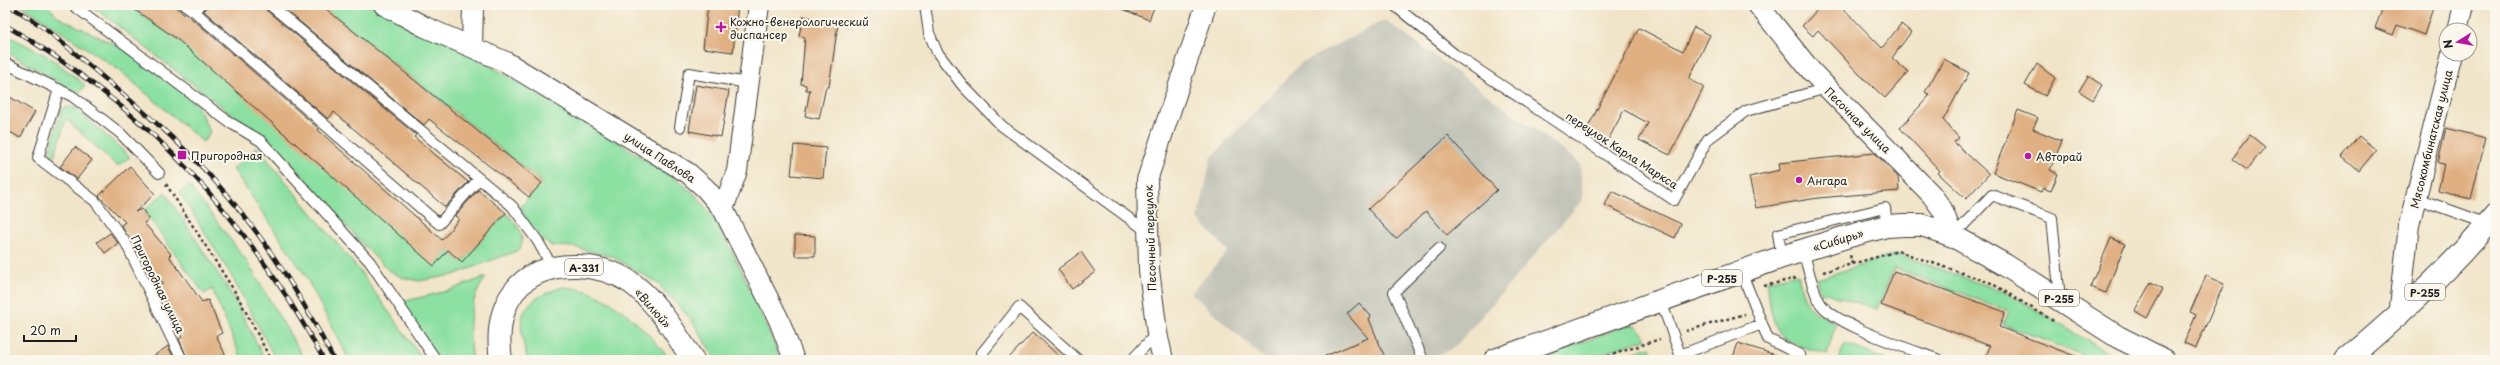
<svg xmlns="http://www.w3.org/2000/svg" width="2500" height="365" viewBox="0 0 2500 365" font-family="'Playpen Sans',sans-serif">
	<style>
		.industrial { fill: #c4c5b9 }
		.green { fill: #8ce0a2; stroke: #547e5f }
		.building { fill: #e0b083 }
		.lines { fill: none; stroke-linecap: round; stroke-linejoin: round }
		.lane-casing { stroke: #3c3a36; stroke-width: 12 }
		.street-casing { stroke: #3c3a36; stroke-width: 22 }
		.highway-casing { stroke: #3c3a36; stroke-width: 24 }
		.path { stroke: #3c3a36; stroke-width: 2.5; stroke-dasharray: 3 3; stroke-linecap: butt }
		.lane { stroke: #fff; stroke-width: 10 }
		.street { stroke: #fff; stroke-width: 20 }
		.highway { stroke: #fff; stroke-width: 22 }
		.rail-casing { stroke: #1c1c1c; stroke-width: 4.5 }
		.rail { stroke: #fbf7ec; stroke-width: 3; stroke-dasharray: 9; stroke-linecap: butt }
		.poi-dot { fill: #b5179e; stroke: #fbf7ec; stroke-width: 1.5 }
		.labels { text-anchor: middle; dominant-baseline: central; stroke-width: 4; stroke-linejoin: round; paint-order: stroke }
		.shield { fill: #fbf7ec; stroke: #5f5e5a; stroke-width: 1 }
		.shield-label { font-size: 10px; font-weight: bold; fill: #1c1c1c }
		.poi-label { font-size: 11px; fill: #1c1c1c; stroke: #fbf7ec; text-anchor: start }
		.street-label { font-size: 11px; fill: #1c1c1c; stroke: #fbf7ec }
	</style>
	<rect width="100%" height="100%" fill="#fbf7ec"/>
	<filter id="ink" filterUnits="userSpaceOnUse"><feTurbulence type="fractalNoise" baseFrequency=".025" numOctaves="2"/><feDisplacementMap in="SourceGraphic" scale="8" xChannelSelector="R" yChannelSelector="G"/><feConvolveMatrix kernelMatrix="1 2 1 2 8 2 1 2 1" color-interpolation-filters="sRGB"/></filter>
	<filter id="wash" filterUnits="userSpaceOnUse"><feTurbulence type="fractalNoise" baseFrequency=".012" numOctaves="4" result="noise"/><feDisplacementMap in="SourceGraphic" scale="16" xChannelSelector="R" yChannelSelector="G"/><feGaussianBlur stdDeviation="0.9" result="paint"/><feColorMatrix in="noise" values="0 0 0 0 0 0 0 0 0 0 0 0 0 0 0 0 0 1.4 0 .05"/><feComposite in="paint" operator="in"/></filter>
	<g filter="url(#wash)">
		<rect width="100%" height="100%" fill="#f1e5c9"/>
		<path class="industrial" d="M1385,20L1580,163L1583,199L1455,347L1428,360H1266L1191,293L1228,251L1198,219L1211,158L1301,63Z"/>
		<path class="green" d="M21,5H47L60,18L136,55L195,101L210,132L203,142L119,70Z
			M91,5H128L177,39L462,262L506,213C517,225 527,235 519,250L453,275L419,281L401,277L387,269L367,249L284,155Z
			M321,5H379L453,44L598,129L684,185L699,198L716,222L741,269L781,360H716L691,319L656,282L613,257L574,247L552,246L541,239L519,209L542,182Z
			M5,34L51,58L85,85L79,94L5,51Z
			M68,107L76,108L130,157L117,166L66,119L53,160L48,157L61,110Z
			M257,147L359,270L423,360H349L305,275L233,169Z
			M189,185L246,260L305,360H276L231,275L180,193Z
			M165,192L234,298L265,360H242L212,289L204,294L144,211Z
			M1897,254L2010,294L2119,360H2095L2003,324L2008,311L1894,268L1877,309L1819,291L1817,279Z
			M1798,274C1805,307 1806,308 1836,323L1827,354C1815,350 1797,347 1786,339C1770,328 1770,299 1767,281Z
			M486,277C468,302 467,331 473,360H439L398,303L447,291Z
			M563,287C610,289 642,327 671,360H528C515,317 518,301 563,287Z
			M1628,325C1639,325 1641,329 1646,339L1583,360H1535Z
			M1845,344L1887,360H1838Z
			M1650,347L1654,360H1612Z"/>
		<g id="blocks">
			<path class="building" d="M128,5H172L195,21L319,129L318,130L442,240L459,219L455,216L478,190L506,213L462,262L448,250L434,266L177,39Z
				M209,5H264L266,10L416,135L414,137L468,182L445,207L334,112L328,119L204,11Z
				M280,5H321L542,183L529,197L429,119L424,125Z
				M708,5H738L733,52L703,48Z
				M1113,5H1155L1149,20Z
				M1822,5H1840L1882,48L1901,24L1911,32L1892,58L1908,72L1885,98L1859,74L1818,30L1813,36L1802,26Z
				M2384,5H2434L2424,35L2397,25L2393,35L2375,28Z
				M803,16L838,23L829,87H826L819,119L805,116L810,90H806V85L801,84L805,37L799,36Z
				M1694,27L1710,35L1689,79L1704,87L1670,155L1639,140L1648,123L1624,110L1608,140L1587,129L1639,28L1683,51Z
				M1944,59L1969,73L1943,120L1959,138L1954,142L1989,174L1966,199L1938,173L1940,171L1900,128L1930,95L1925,92Z
				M2037,64L2055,78L2045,96L2025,85Z
				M2088,76L2102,85L2093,100L2079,91Z
				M696,85L729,91L721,137L689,131Z
				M10,97L35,112L20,138L5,129V106Z
				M2018,110L2038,118L2033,129L2062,141L2050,170L2058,174L2051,191L2043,188L2041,192L1993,173Z
				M2446,128L2486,138L2471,199L2438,191L2444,164L2438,163Z
				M2250,135L2265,147L2247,170L2232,159Z
				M1448,136L1497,190L1447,235L1426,211L1396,239L1368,209Z
				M2359,136L2376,150L2359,171L2342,157Z
				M794,145L826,148L823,178L791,175Z
				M75,147L92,160L77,179L60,167Z
				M1875,153L1898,177L1899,191L1818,198L1756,208L1749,177L1780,170L1779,163Z
				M130,166L155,194L135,212L142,209L149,219L144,223L171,254L169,256L202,302L208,300L222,333L216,336L228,360H188L179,339L182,337L176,323L180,322L155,288L163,283L139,255L121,225L125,222L99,196Z
				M1612,191L1681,224L1675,238L1605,205Z
				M110,233L118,243L105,253L97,242Z
				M795,235L815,236V256H795Z
				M2111,238L2125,244L2106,293L2090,287Z
				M1081,252L1095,272L1072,289L1058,269Z
				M1894,271L2005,312L1999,327L2085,360H1985L1990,346L1881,305Z
				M2206,276L2224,284L2196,348L2184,343L2196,315L2190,312Z
				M2151,282L2163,289L2147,318L2135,311Z
				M1359,303L1371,316L1369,319L1386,360H1316L1368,338L1347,314Z
				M1033,332L1063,360H1007Z
				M1738,343L1782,357L1781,360H1732Z
				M168,346L175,360H148Z"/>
		</g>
	</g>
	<g filter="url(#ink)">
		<use href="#blocks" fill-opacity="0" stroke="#3c3a36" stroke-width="1"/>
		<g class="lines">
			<g class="lane-casing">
				<path id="lane" d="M73,5L229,122L261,141L370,262L436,360
					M185,5L195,12
					M200,5L195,12L439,224L479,179
					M270,5L512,206L537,240L553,268
					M925,5L929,33L937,52L963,86L1002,126L1148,232
					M1394,5L1454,54L1674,200L1708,139L1746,111L1827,88
					M5,63L72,96L120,133L159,173
					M59,89L38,158L95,201L126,243L182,360
					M680,127L689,73L748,83
					M2416,198L2488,224
					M1953,236L1992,195L2052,218L2060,299
					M1803,250C1808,267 1811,285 1819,301C1830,324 1913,350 1939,360
					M1782,257L1778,234L1885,208L1887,226
					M1741,271L1768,339L1800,355L1798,360
					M1661,301L1682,360
					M982,353L1019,307L1078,360
					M1680,355L1762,324
					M1132,360L1157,333
					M1423,360L1394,292L1439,248"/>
			</g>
			<g class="street-casing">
				<path id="street" d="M384,5L425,27L506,62L688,173L705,188L723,209L779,320L794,360
					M1758,5L1812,72L1931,194L1942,209L1953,236
					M2458,30L2464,5
					M472,46L473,5
					M723,209L737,171L759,5
					M2399,316L2409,225L2452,54
					M1163,360L1157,333L1149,270L1147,180L1206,5"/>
			</g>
			<g class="highway-casing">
				<path id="highway" d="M501,360C493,305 518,264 578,266C596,267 615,272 630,282C657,301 675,333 693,360
					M1495,360L1782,257L1846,237L1887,226L1904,225H1922L1953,236L2005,265L2118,337L2164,360
					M2346,360C2400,315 2450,269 2495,215"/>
			</g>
			<path class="path" d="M166,184L237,295L271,360
				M1852,264L1898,251L1991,283L2055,322
				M1823,272L1852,264L1850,255
				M1764,286L1797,278
				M1686,331L1745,314
				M1596,360L1660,339"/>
			<use href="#lane" class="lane"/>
			<use href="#street" class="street"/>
			<use href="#highway" class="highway"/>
			<g class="rail-casing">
				<path id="rail" d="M7,5C41,22 68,48 97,72C130,100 164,128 194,159C252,217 297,287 334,360
					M5,25C146,107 247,218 324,360"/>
			</g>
			<use href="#rail" class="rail"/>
		</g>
	</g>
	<g class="poi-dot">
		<path d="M719 21h4v4h4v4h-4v4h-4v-4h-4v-4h4z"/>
		<rect x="177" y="150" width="10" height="10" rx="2"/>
		<circle cx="2028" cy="156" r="4"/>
		<circle cx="1799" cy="180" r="4"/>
	</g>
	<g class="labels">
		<g class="shield">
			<rect x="565" y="259" width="38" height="16" rx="3"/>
			<rect x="1702" y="270" width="40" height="16" rx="3"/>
			<rect x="2405" y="284" width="40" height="16" rx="3"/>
			<rect x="2039" y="290" width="40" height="16" rx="3"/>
		</g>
		<g class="shield-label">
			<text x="584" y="267">А-331</text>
			<text x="1722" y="278">Р-255</text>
			<text x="2425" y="292">Р-255</text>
			<text x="2059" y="298">Р-255</text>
		</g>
		<g class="poi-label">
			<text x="730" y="21">Кожно-венерологический<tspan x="730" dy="13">диспансер</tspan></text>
			<text x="191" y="155">Пригородная</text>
			<text x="2036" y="156">Авторай</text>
			<text x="1807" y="180">Ангара</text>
		</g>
		<g class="street-label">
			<text transform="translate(1858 120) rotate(45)">Песочная улица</text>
			<text transform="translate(2431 139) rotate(-76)">Мясокомбинатская улица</text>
			<text transform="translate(1622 150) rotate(33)">переулок Карла Маркса</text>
			<text transform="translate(660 157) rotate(33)">улица Павлова</text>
			<text transform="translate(1150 238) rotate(-92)">Песочный переулок</text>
			<text transform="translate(1838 240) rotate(-17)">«Сибирь»</text>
			<text transform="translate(158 284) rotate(64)">Пригородная улица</text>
			<text transform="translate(653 308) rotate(49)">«Вилюй»</text>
		</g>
	</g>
	<rect width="2500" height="365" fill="none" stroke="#fbf7ec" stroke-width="20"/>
	<g transform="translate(2458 42) rotate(259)"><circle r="19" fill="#fbf7ec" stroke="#a29f99"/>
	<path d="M0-3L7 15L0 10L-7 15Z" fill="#b5179e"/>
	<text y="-6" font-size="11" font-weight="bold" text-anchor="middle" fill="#1c1c1c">N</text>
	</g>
	<path d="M24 335v6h52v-6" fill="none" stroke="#1c1c1c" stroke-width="2"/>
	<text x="30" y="335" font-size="12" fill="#1c1c1c" stroke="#fbf7ec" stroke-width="3" paint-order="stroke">20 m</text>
</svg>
